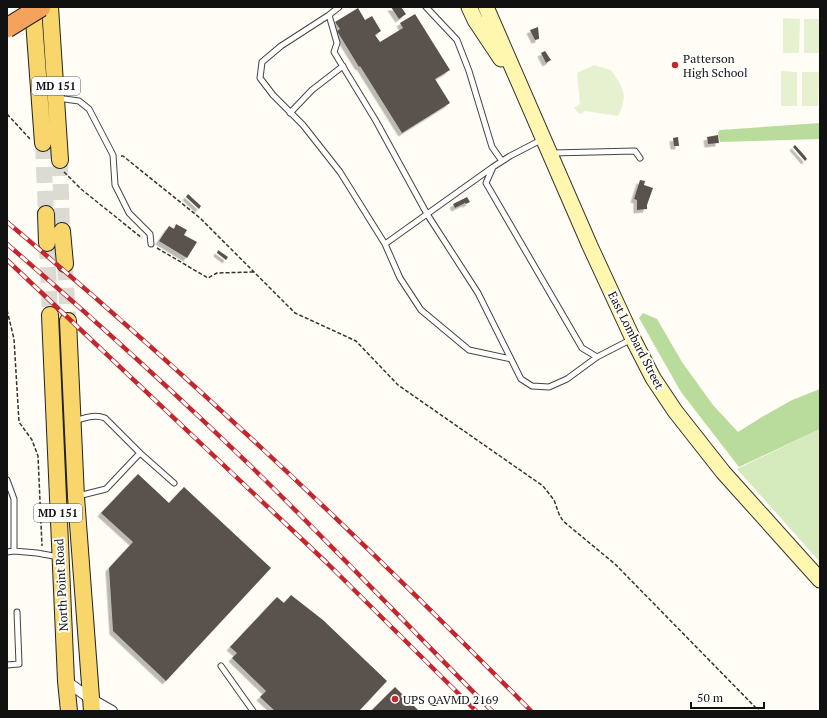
<svg xmlns="http://www.w3.org/2000/svg" width="827" height="718" viewBox="0 0 827 718" font-family="'PT Serif',serif">
	<style>
		.green { fill: #d5ebbd }
		.forest { fill: #b9dc9c }
		.pitch { fill: #e6f2cf }
		.building { fill: #5a524d; filter: url(#shadow) }
		.lines { fill: none; stroke-linecap: round; stroke-linejoin: round }
		.primary-tunnel { stroke: #dbdad3; stroke-width: 16; stroke-dasharray: 16 8; stroke-linecap: butt }
		.lane-casing { stroke: #444; stroke-width: 7 }
		.street-casing { stroke: #444; stroke-width: 12 }
		.secondary-casing { stroke: #333; stroke-width: 17 }
		.primary-casing { stroke: #222; stroke-width: 18 }
		.path { stroke: #333; stroke-width: 1.5; stroke-dasharray: 4 2; stroke-linecap: butt }
		.lane { stroke: #fff; stroke-width: 5 }
		.street { stroke: #fff; stroke-width: 10 }
		.secondary { stroke: #fff6b0; stroke-width: 15 }
		.primary { stroke: #f9d66b; stroke-width: 16 }
		.rail-casing { stroke: #c4262e; stroke-width: 4.5 }
		.rail { stroke: #fff; stroke-width: 3; stroke-dasharray: 9; stroke-linecap: butt }
		.highway-bridge-casing { stroke: #222; stroke-width: 21; stroke-linecap: butt }
		.highway-bridge { stroke: #f5a25d; stroke-width: 19 }
		.poi-dot { fill: #c4262e; stroke: #fff; stroke-width: 1.5 }
		.labels { text-anchor: middle; dominant-baseline: central; stroke-width: 4; stroke-linejoin: round; paint-order: stroke }
		.shield { fill: #fff; stroke: #585858; stroke-width: 1 }
		.shield-label { font-size: 11px; font-weight: bold; fill: #111 }
		.poi-label { font-size: 12px; fill: #111; stroke: #fff; text-anchor: start }
		.street-label { font-size: 12px; fill: #111; stroke: #fff }
	</style>
	<defs>
		<filter id="shadow"><feDropShadow dx="-3.5" dy="3.5" stdDeviation="0" flood-color="#0004"/></filter>
	</defs>
	<rect width="100%" height="100%" fill="#fffdf5"/>
	<path class="green" d="M820,429V562L737,469Z"/>
	<path class="forest" d="M820,123V139L720,142L718,133L720,130Z
		M643,313L657,319L682,362L713,405L738,432L762,417L792,400L820,389V429L739,467L681,392L639,318Z"/>
	<path class="pitch" d="M783,18L800,19L799,53H783Z
		M804,19H820V53H804Z
		M594,65L611,70C623,88 629,95 618,116L585,111L580,114L574,108L580,104L577,73Z
		M781,71L797,72V106H781Z
		M802,72H819L818,106H802Z"/>
	<path class="building" d="M391,7H401L406,14L399,19Z
		M358,8L365,20L372,16L381,31L375,35L380,42L403,28L400,23L415,14L450,70L435,79L450,103L402,133L360,66L359,67L337,31L340,29L335,22Z
		M538,27L539,37V39L535,40L530,30Z
		M545,51L551,60L546,63L541,53Z
		M718,135L719,143L708,144L707,137Z
		M678,137L679,146H674L673,138Z
		M795,145L805,156L807,159L805,161L793,147Z
		M640,180L645,181L644,185L653,188L647,205V209L637,210V200L634,199Z
		M188,194L201,206L199,209L186,197Z
		M467,197L470,202L466,204L465,203L455,208L453,204Z
		M176,224L187,230L184,235L197,242L187,258L159,241L169,226L174,229Z
		M218,250L228,257L226,260L217,253Z
		M138,474L169,503L184,487L271,568L166,681L113,631L109,568L133,542L101,513Z
		M291,595L323,620L387,681L359,711H275L260,697L266,691L232,658L237,653L230,647L277,597L284,603Z
		M395,687L419,711H371Z"/>
	<g class="lines">
		<path class="primary-tunnel" d="M43,143L46,214
			M60,160L62,231
			M47,243L50,315
			M65,264L68,321"/>
		<g class="lane-casing">
			<path id="lane" d="M339,7L329,15L337,43L334,52L376,121L427,214L478,293L521,379L532,386L549,387L567,379L597,357L632,339
				M426,7L457,40L469,71L492,147L502,161
				M329,15L281,46L262,62L260,78L273,95L303,125L340,172L385,244
				M57,98L79,101L89,109L113,155L115,185L129,213L150,234L151,244
				M290,113L312,90L343,66
				M543,139L510,156L493,167L486,183L582,348L597,357
				M552,153L635,151L640,158
				M493,167L385,244L400,278L421,310L469,350L511,359
				M74,421C85,418 94,414 105,418L140,453L106,489L78,496
				M140,453L174,483
				M7,480L14,499V551L37,553L59,557
				M7,552L14,551
				M7,665L19,664L17,612
				M221,666L253,711"/>
		</g>
		<g class="street-casing">
			<path id="street" d="M66,681L91,699L112,711"/>
		</g>
		<g class="secondary-casing">
			<path id="secondary" d="M469,7L475,20L501,59
				M486,7L590,246L633,339L653,378L675,411L723,472L820,580"/>
		</g>
		<g class="primary-casing">
			<path id="primary" d="M33,7L43,143
				M50,7L60,160
				M46,214L47,243
				M62,231L65,264
				M50,315L66,681L69,711
				M68,321L76,497L92,711"/>
		</g>
		<path class="path" d="M7,114L30,139
			M121,156H123L200,218L295,313L356,341L398,385L543,486L554,500L559,514L563,521L615,564L759,711
			M64,172L81,189L142,238
			M157,248L208,278L217,273L254,272
			M7,310L14,339L19,422L32,440L38,456L42,546"/>
		<use href="#lane" class="lane"/>
		<use href="#street" class="street"/>
		<use href="#secondary" class="secondary"/>
		<use href="#primary" class="primary"/>
		<g class="rail-casing">
			<path id="rail" d="M7,222C190,376 364,541 531,711
				M7,244C95,320 181,398 264,479C341,555 416,634 492,711
				M7,260L327,563L476,711"/>
		</g>
		<use href="#rail" class="rail"/>
		<g class="highway-bridge-casing">
			<path id="highway-bridge" d="M7,28L41,7"/>
		</g>
		<use href="#highway-bridge" class="highway-bridge"/>
	</g>
	<g class="poi-dot">
		<circle cx="675" cy="65" r="4"/>
		<circle cx="395" cy="699" r="4"/>
	</g>
	<g class="labels">
		<g class="shield">
			<rect x="32" y="77" width="48" height="18" rx="3"/>
			<rect x="34" y="504" width="48" height="18" rx="3"/>
		</g>
		<g class="shield-label">
			<text x="56" y="86">MD 151</text>
			<text x="58" y="513">MD 151</text>
		</g>
		<g class="poi-label">
			<text x="683" y="58">Patterson<tspan x="683" dy="14">High School</tspan></text>
			<text x="403" y="699">UPS QAVMD 2169</text>
		</g>
		<g class="street-label">
			<text transform="translate(636 340) rotate(63)">East Lombard Street</text>
			<text transform="translate(61 585) rotate(-93)">North Point Road</text>
		</g>
	</g>
	<rect width="827" height="718" fill="none" stroke="#111111" stroke-width="16"/>
	<path d="M691 702v6h73v-6" fill="none" stroke="#111111" stroke-width="2"/>
	<text x="697" y="702" font-size="12" fill="#111111" stroke="#ffffff" stroke-width="3" paint-order="stroke">50 m</text>
</svg>
